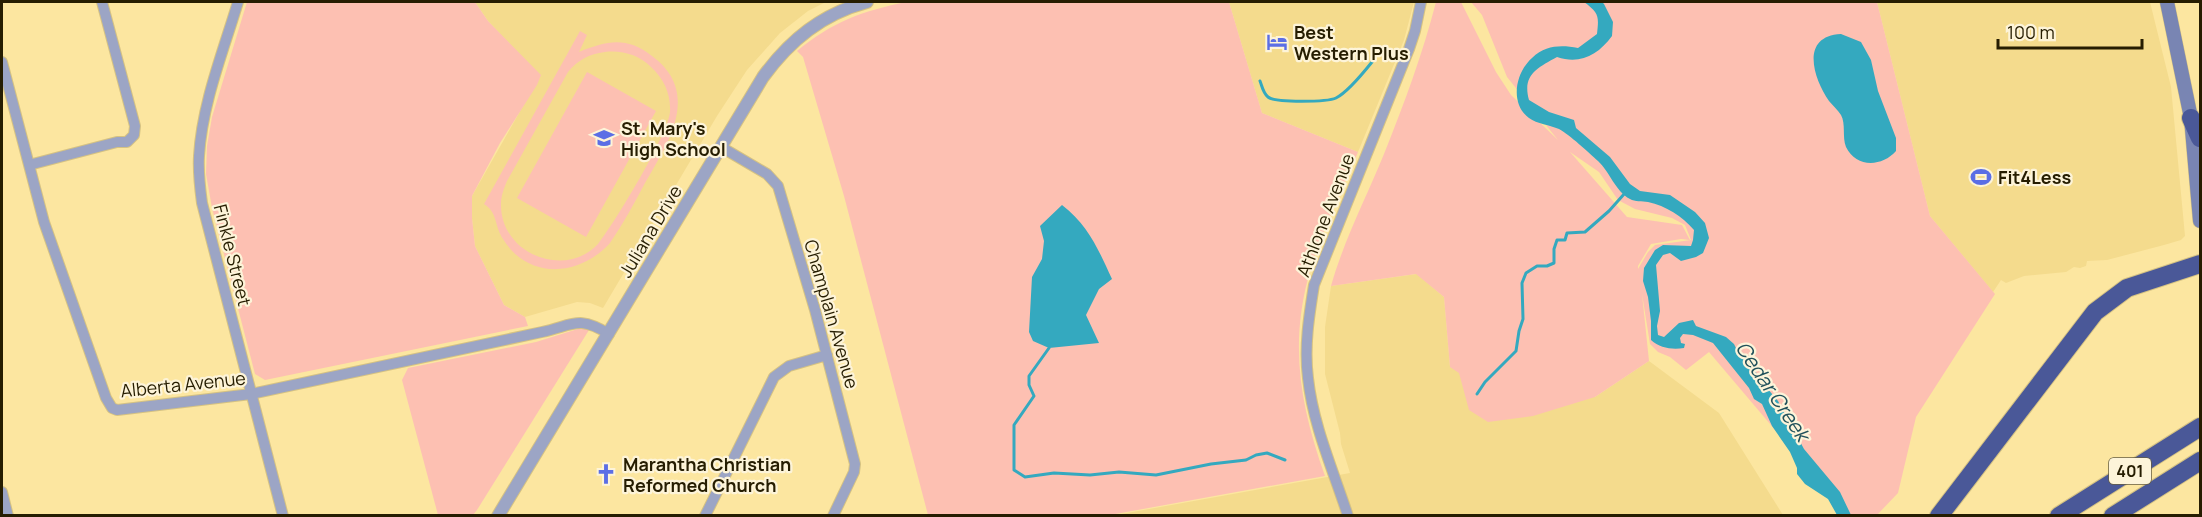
<svg xmlns="http://www.w3.org/2000/svg" width="2202" height="517" viewBox="0 0 2202 517" font-family="Manrope,sans-serif">
	<style>
		.built { fill: #f4db8d }
		.green { fill: #fdc0b2; fill-rule: evenodd }
		.water { fill: #34a9bf }
		.lines { fill: none; stroke-linecap: round; stroke-linejoin: round }
		.stream { stroke: #34a9bf; stroke-width: 3 }
		.minor-casing { stroke: #d5c283; stroke-width: 12 }
		.tertiary-casing { stroke: #d5c283; stroke-width: 14 }
		.secondary-casing { stroke: #d5c283; stroke-width: 15 }
		.motorway-casing { stroke: #d5c283; stroke-width: 20 }
		.minor { stroke: #9ca5c5; stroke-width: 10 }
		.tertiary { stroke: #9ca5c5; stroke-width: 12 }
		.secondary { stroke: #7985b3; stroke-width: 14 }
		.motorway { stroke: #4a5898; stroke-width: 18 }
		.labels { text-anchor: middle; dominant-baseline: central; stroke-width: 4.5; stroke-linejoin: round; paint-order: stroke }
		.shield { fill: #fdf4d9; stroke: #665e42; stroke-width: 1.5 }
		.shield-label { font-size: 16px; font-weight: bold; fill: #261d01 }
		.poi-label { font-size: 18px; font-weight: bold; fill: #261d01; stroke: #fdf4d9; text-anchor: start }
		.street-label { font-size: 18px; fill: #261d01; stroke: #fdf4d9 }
		.water-label { font-size: 20px; font-style: italic; fill: #21515b; stroke: #fdf4d9 }
	</style>
	<rect width="100%" height="100%" fill="#fce6a0"/>
	<path class="built" d="M475,2H826L808,11L780,33L747,70L717,116L603,308L590,303L577,302L525,317L504,305L475,246L472,218V196L540,76L488,21Z
		M1229,2H1414L1404,40L1358,152L1262,113Z
		M1877,2H2150L2171,87L2185,236L2181,240L2164,245L2107,260L2087,261L2086,266L2080,268L2074,267L2066,272L2024,276L2006,283L2001,280L1993,292L1930,216Z
		M1417,274L1444,297L1450,367L1595,397L1649,361L1719,413L1783,515L1110,516L1350,473L1341,444L1340,433L1325,374V327L1331,286Z"/>
	<path class="green" d="M247,2H475L488,21L541,75L537,85L500,143L472,196V218L475,246L504,305L525,317L528,326L265,380L255,374L212,208L206,174L207,146L212,117Z
		M906,2H1229L1262,113L1358,152C1342,191 1322,230 1310,271C1289,344 1300,406 1325,476L1110,515H928L844,196L803,57L797,51C832,22 862,11 906,2Z
		M1436,2H1461L1496,72L1511,95L1558,140L1507,77L1482,15L1471,2H1877L1930,216L1995,294L1916,417L1898,493L1877,515L1848,516L1709,352L1686,370L1670,357L1658,352L1650,344L1642,294L1649,361L1595,397L1533,416L1488,422L1469,410L1459,373L1450,367L1444,297L1416,274L1331,286C1344,240 1366,198 1384,154C1404,104 1423,53 1436,2ZM1570,152L1599,172L1618,200L1635,209L1672,218L1685,225L1691,240L1655,245L1648,252L1638,269V266L1651,244L1681,239L1690,240L1682,225L1627,217Z
		M580,31L587,35L579,52C607,41 626,36 652,56C702,93 668,143 645,183C634,204 623,224 610,243C580,276 529,281 503,239C494,225 498,213 484,204ZM605,52C622,50 639,55 651,67C664,79 671,94 670,112C668,135 614,224 598,244C564,280 500,253 501,204C501,196 504,188 507,181L568,72C578,60 589,54 605,52Z
		M587,72L656,111L586,237L517,198Z
		M581,328L589,330L477,510L473,515H438L402,380L408,368L536,342Z"/>
	<path class="water" d="M1584,2H1602L1604,4L1613,22L1612,36C1598,55 1580,65 1557,57C1537,68 1522,75 1529,100L1549,112L1574,120L1576,128L1610,157L1630,184L1640,191L1670,195L1695,212L1705,223L1709,238L1703,253L1696,257L1681,261L1670,253L1663,255L1656,265L1660,311L1657,326L1658,335L1664,337L1679,323L1693,320L1696,326L1726,337L1734,344L1737,350L1746,355L1761,381L1778,401L1804,449L1840,492L1851,515H1837L1828,499L1805,484L1797,474V468L1790,452L1772,426L1762,404L1754,399L1749,388L1713,343L1693,335L1683,334L1680,338L1681,343L1685,344L1684,348C1672,350 1660,348 1651,340V321L1648,297L1643,281L1644,268L1655,250L1663,245L1691,246L1693,240L1694,230C1682,216 1666,206 1648,202C1642,201 1635,202 1630,199C1615,191 1610,172 1598,161C1588,152 1570,135 1559,129C1550,125 1537,124 1529,118C1509,103 1516,72 1532,58C1546,45 1561,45 1578,48L1597,34C1599,16 1599,13 1584,2Z
		M1841,34L1861,42L1871,60L1878,91L1896,138V151C1882,167 1856,168 1846,147C1842,137 1846,124 1841,115C1838,110 1833,106 1829,101C1813,78 1800,36 1841,34Z
		M1062,205C1089,226 1098,249 1112,279L1099,289L1086,315L1099,343L1049,348L1033,341L1029,332L1032,277L1042,259L1044,241L1040,226Z"/>
	<g class="lines">
		<path class="stream" d="M1260,81C1262,86 1263,93 1268,97C1275,103 1328,102 1336,98C1346,93 1364,72 1372,62
			M1049,348L1029,376V385L1034,396L1014,425V470L1025,477L1054,473L1090,475L1119,472L1156,475L1211,464L1246,460L1256,455L1267,453L1285,460
			M1477,394L1485,382L1516,351L1519,331L1523,319L1522,283L1526,273L1537,266H1547L1554,263V249L1557,240H1565L1567,233L1585,232L1609,211L1625,193"/>
		<g class="minor-casing">
			<path id="minor" d="M238,2C223,52 202,104 199,156C198,172 200,188 202,203L283,516
				M2,62L44,222L106,398L112,408L117,410L251,394L542,332C574,325 578,315 609,334
				M721,147L767,174L778,186L815,310L855,464L854,472L833,516
				M29,165L117,142H127L134,135L135,126L102,2
				M2,492L8,516
				M705,516L774,377L789,366L827,355
				M1348,516C1333,470 1313,425 1308,378C1304,347 1309,316 1314,285L1409,49L1415,31L1421,2"/>
		</g>
		<g class="tertiary-casing">
			<path id="tertiary" d="M498,516L763,77C790,40 822,14 867,2"/>
		</g>
		<g class="secondary-casing">
			<path id="secondary" d="M2167,2L2191,118L2200,221"/>
		</g>
		<g class="motorway-casing">
			<path id="motorway" d="M2191,118L2200,138
				M1939,516L2095,312L2127,288L2200,264
				M2059,516L2200,427
				M2113,516L2200,461"/>
		</g>
		<use href="#minor" class="minor"/>
		<use href="#tertiary" class="tertiary"/>
		<use href="#secondary" class="secondary"/>
		<use href="#motorway" class="motorway"/>
	</g>
	<defs>
		<g id="hotel-bare" transform="scale(1.62)"><path d="M-6-4.5h1.5V1H6V5H4.5V3h-9V5H-6ZM-4 0a1.8 1.8 0 1 1 3.6 0ZM.5 0V-2.5h3Q6-2.5 6 0Z" fill="#5b6ee5" stroke="#fdf4d9" stroke-width="2.5" paint-order="stroke"/></g>
		<g id="school-bare" transform="scale(1.62)"><path d="M0-5L7-2L0 1L-7-2ZM-4 1L0 2.5L4 1V4Q0 6-4 4Z" fill="#5b6ee5" stroke="#fdf4d9" stroke-width="2.5" paint-order="stroke"/></g>
		<g id="stadium-bare" transform="scale(1.62)"><path d="M0-5a6.5 5 0 1 0 0 10a6.5 5 0 1 0 0-10ZM-3.5-1.8h7v3.6h-7Z" fill="#5b6ee5" stroke="#fdf4d9" stroke-width="2.5" paint-order="stroke"/></g>
		<g id="church-bare" transform="scale(1.62)"><path d="M-1.2-6h2.4v3.5h3.3v2.4h-3.3V6h-2.4V-.1h-3.3v-2.4h3.3Z" fill="#5b6ee5" stroke="#fdf4d9" stroke-width="2.5" paint-order="stroke"/></g>
	</defs>
	<g fill-rule="evenodd">
		<use href="#hotel-bare" x="1277" y="42"/>
		<use href="#school-bare" x="604" y="138"/>
		<use href="#stadium-bare" x="1981" y="177"/>
		<use href="#church-bare" x="606" y="474"/>
	</g>
	<g class="labels">
		<rect class="shield" x="2109" y="458" width="42" height="26" rx="4.5"/>
		<g class="shield-label">
			<text x="2130" y="471">401</text>
		</g>
		<g class="poi-label">
			<text x="1294" y="32">Best<tspan x="1294" dy="21">Western Plus</tspan></text>
			<text x="621" y="128">St. Mary's<tspan x="621" dy="21">High School</tspan></text>
			<text x="1998" y="177">Fit4Less</text>
			<text x="623" y="464">Marantha Christian<tspan x="623" dy="21">Reformed Church</tspan></text>
		</g>
		<g class="street-label">
			<text transform="translate(1325 215) rotate(-69)">Athlone Avenue</text>
			<text transform="translate(650 231) rotate(-59)">Juliana Drive</text>
			<text transform="translate(233 255) rotate(76)">Finkle Street</text>
			<text transform="translate(832 314) rotate(74)">Champlain Avenue</text>
			<text transform="translate(183 384) rotate(-6)">Alberta Avenue</text>
		</g>
		<g class="water-label">
			<text transform="translate(1773 391) rotate(56)">Cedar Creek</text>
		</g>
	</g>
	<rect width="2202" height="517" fill="none" stroke="#261d01" stroke-width="6"/>
	<path d="M1998 39v9h144v-9" fill="none" stroke="#261d01" stroke-width="3"/>
	<text x="2007" y="39" font-size="18" fill="#261d01" stroke="#fdf4d9" stroke-width="4.5" paint-order="stroke">100 m</text>
</svg>
